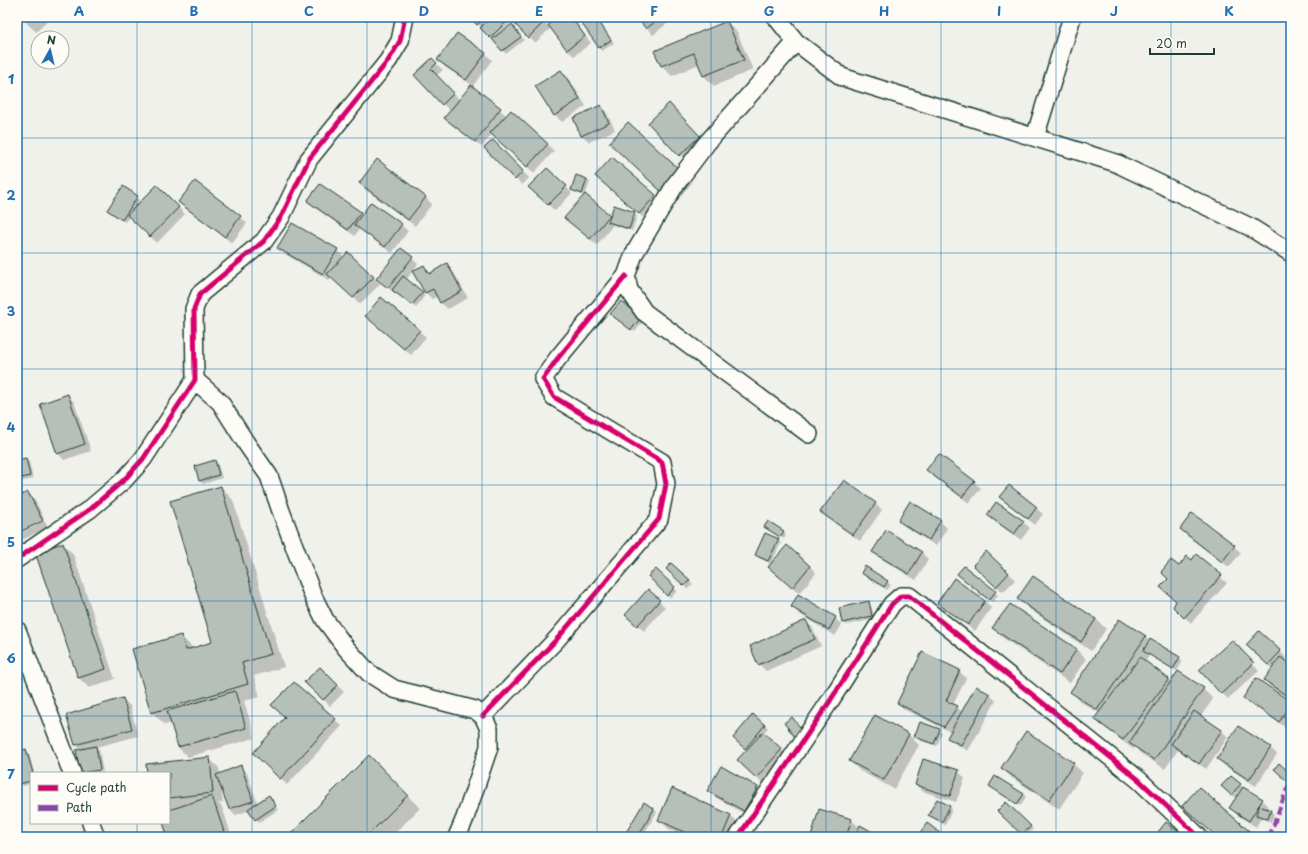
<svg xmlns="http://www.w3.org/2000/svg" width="1308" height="854" viewBox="0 0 1308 854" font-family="'Playpen Sans',sans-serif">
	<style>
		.shadow { fill: #0003 }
		.building { fill: #b6bfb8; stroke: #1f3d34 }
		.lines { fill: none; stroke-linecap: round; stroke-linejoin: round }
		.minor-casing { stroke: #1f3d34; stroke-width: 20 }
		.minor { stroke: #fdfcf7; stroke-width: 17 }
		.quiet { stroke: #8e44ad; stroke-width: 4; stroke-dasharray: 8 4; stroke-linecap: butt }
		.cycleway-casing { stroke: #fdfcf7; stroke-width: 8 }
		.cycleway { stroke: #d6006c; stroke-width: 5 }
		.grid { fill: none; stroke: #1f6fb2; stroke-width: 1; stroke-opacity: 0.55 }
		.neatline { fill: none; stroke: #1f6fb2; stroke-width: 1.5 }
		.grid-label { font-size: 13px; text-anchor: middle; font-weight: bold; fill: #1f6fb2 }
	</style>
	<rect width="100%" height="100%" fill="#f0f1eb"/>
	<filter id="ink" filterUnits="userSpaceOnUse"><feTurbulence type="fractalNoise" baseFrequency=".025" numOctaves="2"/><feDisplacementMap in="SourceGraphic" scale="8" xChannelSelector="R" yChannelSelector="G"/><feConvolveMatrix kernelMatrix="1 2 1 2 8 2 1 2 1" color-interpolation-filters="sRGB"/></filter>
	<g filter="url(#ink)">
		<path class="shadow" d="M21,17H52L36,32Z
			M471,17H506L511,22L503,30L504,31L514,28L524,40L506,54L494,39L493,40Z
			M517,17H540L548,26L557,19L555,17H571L591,43L574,56L567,50L551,28L535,43L513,21Z
			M588,17H596L614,43L602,51L599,48Z
			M638,17H673L674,18L653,35Z
			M727,22L737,32L753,70L714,86L704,76L699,64L672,76L662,66L656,51Z
			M485,53L492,60L472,87L507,116L512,111L554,151L534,173L492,134L482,147L452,125L446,118L454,107V106L449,110L415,76L432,60L443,70L436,76L460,100L472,85L445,67L439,60Z
			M561,71L568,77L586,106L562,122L555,115Z
			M669,104L706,143L687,162L649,123Z
			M601,106L607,113L615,130L589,142L582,135Z
			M493,141L529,178L522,185L485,148Z
			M620,153L682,173L692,183L673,203Z
			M612,158L662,202L646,220L603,182Z
			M587,179L590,182L585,196L611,217L634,213L637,216L632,231L613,225L597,245L572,224L584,196L575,192L572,189Z
			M195,182L240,217L247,223L232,243L186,208L180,202Z
			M360,183L425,197L432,204L415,226L366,190Z
			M157,186L185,214L157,243L130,216L125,222L112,212L123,187L140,200L137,205H138Z
			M566,187L572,193L555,211L536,193Z
			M308,201L360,213L363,215L401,225L408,231L392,253L359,229L355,236L315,208Z
			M279,248L337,250L344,257L373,277L380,284L360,304L331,277L329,280L285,254Z
			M412,258L418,264L406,280L425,295L416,308L396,292L395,294L378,279Z
			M447,265L453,271L468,298L448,309L441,303L438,296L432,299L426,293L413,272L424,266L431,274Z
			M621,302L644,320L635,332L615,317Z
			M372,322L419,331L426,337L411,355Z
			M67,395L74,402L91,451L64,460L58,453Z
			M26,459L29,462L33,479L19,482L17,480V461Z
			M215,461L218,464L222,478L203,484L200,481Z
			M928,470L974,482L981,488L969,503L934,477Z
			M1009,486L1043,514L1035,525L1001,497Z
			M221,487L233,500L284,667L254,676L260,697L244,701L255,738L188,757L178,747L171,723L165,725L152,712L181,636L194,649L213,643Z
			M28,493L35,500L44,519L17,532V498Z
			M875,504L882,510L860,541L828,518L822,512Z
			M988,515L1023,522L1030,528L1021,540L994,521Z
			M1193,515L1234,546L1241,553L1229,567L1187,536L1181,529Z
			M45,521L48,528L17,542V534Z
			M899,521H940L947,528L936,546L906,527Z
			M769,530L783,532L786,535L784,539Z
			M886,531L922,553L928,559L916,580L880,558L873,552Z
			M778,540L781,543L771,564L759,558L756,555Z
			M63,544L73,554L115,679L89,688L79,678L36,553Z
			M1196,556L1227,583L1191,623L1174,607L1177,601L1180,568L1193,561Z
			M671,564L693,584L688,589L667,569Z
			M810,566L816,573L799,593L769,567Z
			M964,567L998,595L993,602L962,577Z
			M866,568L891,585L887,590L865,575Z
			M656,570L677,591L670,598L649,576Z
			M981,572L1009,573L1015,580L1003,592Z
			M1033,578L1096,619L1106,629L1091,651L1029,609L1019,599Z
			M798,595L835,618L842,625L835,636L798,613L792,606Z
			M659,601L665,607L644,631L633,621Z
			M985,601L991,608L975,631L944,609L938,603Z
			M868,602L871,606L875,619L846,625L843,622Z
			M1119,620L1145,637L1150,642L1151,641L1183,661L1177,671L1150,655L1145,662L1172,682L1203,689L1213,699L1201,716L1222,731L1228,737L1206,769L1178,750L1165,769L1140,753L1135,747L1133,749L1105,728L1095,719L1099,713L1081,702L1072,692Z
			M806,622L813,628L821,646L766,671L759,664Z
			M994,628L1076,649L1086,659L1070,683L1003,638Z
			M1238,648L1259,671L1228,699L1222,693Z
			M1280,651L1286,658L1284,661L1291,665V700L1271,687L1265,680L1273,669L1254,652Z
			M319,668L344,692L330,706L306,682Z
			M959,671L966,678L953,705L957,707L962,712L989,694L996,701L968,751L955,744L948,737L951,732L905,710L898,703Z
			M294,684L342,726L287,785L255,753L286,718Z
			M1244,698L1291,703V721L1286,728L1251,704Z
			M123,699L130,706L138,736L96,747L99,750L103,772L81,773V750L76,745L67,715Z
			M875,716L909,735L919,745L894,789L860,771L850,761Z
			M17,719L20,727L17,728Z
			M765,725L768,728L763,733L788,756L763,783L745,767L748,750L737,741Z
			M939,730L942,733L937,746L919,740L916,737Z
			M1270,748L1277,754L1256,786L1225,766L1218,759Z
			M26,750L29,753L34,773H31V784L23,786L20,783L17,773V752Z
			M369,757L420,808L391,837H288Z
			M209,758L219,768L220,774L240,767L247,773L258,804L271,800L278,810L259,822L250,810L236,815L229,809L221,790L223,803H218L222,807L232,837H169L164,823H169V811L175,809H169V773H148Z
			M1073,764L1083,773L1059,809L1012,778L1002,768Z
			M958,771L965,778L956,802L922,791L916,784Z
			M1240,785L1262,800L1268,807L1267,810L1271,811L1274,814L1271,822L1261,818L1256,827L1237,815L1230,808L1240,793L1239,792L1234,797L1223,786Z
			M990,786L1023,794L1026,797L1020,806Z
			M757,788L763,794L750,817L715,797L709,791Z
			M673,789L731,816L741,826L736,837H685L669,829L659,820Z
			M1006,803L1033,829L1026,837L998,811Z
			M949,806L952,809L945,825L933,818L930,815Z
			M654,809L657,812L642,837H626Z
			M851,820L858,826L855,835H877L879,837H812Z
			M927,825L938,833L941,836L940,837H923Z"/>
		<path class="building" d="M469,17H485L477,25Z
			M491,17H507L509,19L490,38L480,28Z
			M516,17H541L545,21L528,38L512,21Z
			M559,17H571L585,36L567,50L548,25Z
			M586,17H596L611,40L599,48L580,21Z
			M637,17H661L646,29Z
			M727,21L744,60L703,76L694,53L661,66L654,51Z
			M512,24L521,37L502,51L492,39Z
			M457,33L486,53L466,80L437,60Z
			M432,58L437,63L431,69L454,93L442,105L414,75Z
			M561,70L580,99L554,116L535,86Z
			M471,85L501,108L475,142L444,118Z
			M669,103L700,136L679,156L648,123Z
			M601,105L609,123L581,136L573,118Z
			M511,110L548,144L527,167L490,133Z
			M628,122L683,173L663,193L609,143Z
			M493,140L523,171L515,180L484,148Z
			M612,157L656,195L639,214L595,176Z
			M377,159L426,197L408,220L359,183Z
			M547,168L567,186L548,205L528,187Z
			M576,175L587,179L582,194L571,190Z
			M195,181L241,216L225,237L178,202Z
			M320,184L361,212L348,230L307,201Z
			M157,185L179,207L150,237L127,215Z
			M123,186L138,196L122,220L107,210Z
			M585,194L610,215L590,239L564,218Z
			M371,202L402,224L385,247L354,225Z
			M614,205L635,212L629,229L608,222Z
			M292,223L338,249L323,274L277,248Z
			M401,248L413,257L388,288L376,279Z
			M348,252L374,277L353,298L327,274Z
			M447,263L462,291L440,303L433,289L425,293L412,271L424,265L429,274Z
			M403,276L423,292L412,305L392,290Z
			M381,297L420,330L404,349L365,316Z
			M621,301L642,316L631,330L610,314Z
			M68,394L85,444L57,454L40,404Z
			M939,454L975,481L962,497L926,470Z
			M26,458L30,476L17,479V460Z
			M215,460L219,475L199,481L195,466Z
			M844,480L876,503L853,535L820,512Z
			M1009,485L1037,507L1028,519L999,497Z
			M221,486L271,654L242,663L248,684L151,713L132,649L181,635L186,650L212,642L170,501Z
			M28,492L43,521L17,533V497Z
			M910,501L941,520L929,540L898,521Z
			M996,502L1024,521L1014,534L987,515Z
			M1192,513L1235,545L1222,562L1180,529Z
			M768,521L784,531L780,537L764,527Z
			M886,530L922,552L909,574L872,552Z
			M765,533L779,539L768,561L755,555Z
			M63,543L106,669L78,678L35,552Z
			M787,545L810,566L792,588L768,567Z
			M986,551L1009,573L996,587L973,565Z
			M1196,554L1222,575L1184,618L1173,607L1176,601L1160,587L1168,579L1161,572L1171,560L1179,566L1187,556L1192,560Z
			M671,563L690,580L684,586L666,569Z
			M865,566L888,581L884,587L861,573Z
			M964,566L996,591L989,600L957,574Z
			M656,569L675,587L667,596L648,576Z
			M1033,576L1096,619L1081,642L1017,599Z
			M954,578L985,601L968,625L937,603Z
			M648,589L660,600L637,626L625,615Z
			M798,594L836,617L829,630L791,607Z
			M869,601L872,616L842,623L839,608Z
			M1010,604L1077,649L1060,674L992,628Z
			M1119,619L1146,636L1097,710L1070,692Z
			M806,620L815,639L758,665L750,646Z
			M1259,631L1281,651L1268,665L1246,645Z
			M1150,639L1180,657L1173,669L1143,651Z
			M1232,640L1254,663L1221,694L1199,670Z
			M922,652L960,670L946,701L958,706L944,727L897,703Z
			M1140,657L1169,679L1123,740L1094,719Z
			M1280,657L1291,664V699L1264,680Z
			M320,667L338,685L323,700L304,682Z
			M1178,671L1204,688L1154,760L1129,743Z
			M1256,678L1291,702V705L1279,722L1243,698Z
			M294,682L336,719L280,779L253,753L285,717L271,705Z
			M976,686L990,694L961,745L947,738Z
			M235,691L246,728L178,747L167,711Z
			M123,698L132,729L75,745L66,715Z
			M1194,711L1222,730L1199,764L1171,744Z
			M753,714L765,725L745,749L733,738Z
			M875,715L909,734L884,780L849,761Z
			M792,717L803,731L795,737L784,723Z
			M920,722L940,729L934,744L914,737Z
			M1238,726L1271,747L1249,780L1217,759Z
			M1026,731L1074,763L1049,800L1001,768Z
			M763,732L782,749L756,778L737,760Z
			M96,746L100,770L80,773L76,750Z
			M26,749L33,773H31V781L19,784L17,776V751Z
			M369,755L408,795L366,837H287Z
			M210,757L213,793L169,798V773H147L146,764Z
			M923,759L959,770L950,796L915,785Z
			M1279,763L1291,774V778L1288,782L1274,769Z
			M241,765L253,801L229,809L216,775Z
			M721,766L758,787L744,811L707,791Z
			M995,776L1024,794L1017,804L989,786Z
			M1231,776L1241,784L1231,795L1221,786Z
			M1199,787L1256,837H1217L1182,806Z
			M1243,787L1263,799L1249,821L1229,808Z
			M672,788L731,815L722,837H695L658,820Z
			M269,795L276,806L255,820L248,809Z
			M212,796L224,832L208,837H168L163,823H169V810Z
			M937,799L950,806L942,822L928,815Z
			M644,802L654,809L638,837H625L624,836Z
			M1006,802L1031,826L1022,835L997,811Z
			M1259,806L1271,810L1268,819L1256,815Z
			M819,809L852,819L846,837H811Z
			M1166,822L1185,837H1154Z
			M927,823L939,832L935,837H922L919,834Z
			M860,825L878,835L876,837H854Z"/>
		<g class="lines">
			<g class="minor-casing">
				<path id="minor" d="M776,17L796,42L842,77L1116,163L1250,227L1291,253
					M796,42L706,144L675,185L634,254L626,276L629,290L644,312L809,434
					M1035,137L1072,17
					M195,380L220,402L246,443L269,476L281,511L313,596L325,620L346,648L369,673L394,689L475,710L483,716L489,729V747L465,818L457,837
					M17,559L90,509L124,480L143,459L195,380L194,309L200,294L264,241L281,217L309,159L388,61L400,41L405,17
					M17,630L72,773
					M483,716L557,639L659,519L666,484L662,462L554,397L543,379L558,358L626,276
					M91,823L96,837
					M738,837L830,701L892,604L901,596H909L918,603L1139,780L1199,837"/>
			</g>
			<use href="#minor" class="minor"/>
			<path class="quiet" d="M1269,837L1287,789L1291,782"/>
			<g class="cycleway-casing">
				<path id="cycleway" d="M17,559L90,509L124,480L143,459L195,380L194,309L200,294L264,241L281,217L309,159L388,61L400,41L405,17
					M483,716L557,639L659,519L666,484L662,462L554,397L543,379L558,358L626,276
					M738,837L830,701L892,604L901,596H909L918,603L1139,780L1199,837"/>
			</g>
			<use href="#cycleway" class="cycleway"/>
		</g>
	</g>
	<path class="grid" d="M137,17V773M252,17V837M367,17V837M482,17V837M597,17V837M711,17V837M826,17V837M941,17V837M1056,17V837M1171,17V837M17,138H1291M17,253H1291M17,369H1291M17,485H1291M17,601H1291M17,716H1291M137,823V837"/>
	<rect width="1308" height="854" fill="none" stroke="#fdfcf7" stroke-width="44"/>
	<rect x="30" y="772" width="140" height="52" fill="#fdfcf7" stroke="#a4b0a9"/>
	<rect x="38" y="785" width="20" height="6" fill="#d6006c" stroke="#a4b0a9"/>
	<text x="66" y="792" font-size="12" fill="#1f3d34">Cycle path</text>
	<rect x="38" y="805" width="20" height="6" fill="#8e44ad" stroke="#a4b0a9"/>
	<text x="66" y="812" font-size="12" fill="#1f3d34">Path</text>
	<g transform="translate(50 50) rotate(8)"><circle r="19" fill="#fdfcf7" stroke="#a4b0a9"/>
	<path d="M0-3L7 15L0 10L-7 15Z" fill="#1f6fb2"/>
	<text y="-6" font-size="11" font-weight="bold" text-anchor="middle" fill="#1f3d34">N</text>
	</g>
	<path d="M1150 48v6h64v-6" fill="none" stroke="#1f3d34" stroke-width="2"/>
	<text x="1156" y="48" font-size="12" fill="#1f3d34" stroke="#fdfcf7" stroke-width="3" paint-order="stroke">20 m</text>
	<rect x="22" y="22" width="1264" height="810" class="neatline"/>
	<g class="grid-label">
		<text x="79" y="16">A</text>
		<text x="194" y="16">B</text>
		<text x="309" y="16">C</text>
		<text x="424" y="16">D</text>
		<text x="539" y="16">E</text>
		<text x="654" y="16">F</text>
		<text x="769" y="16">G</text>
		<text x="884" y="16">H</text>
		<text x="999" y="16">I</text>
		<text x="1114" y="16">J</text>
		<text x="1229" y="16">K</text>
		<text x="11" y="84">1</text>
		<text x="11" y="200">2</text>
		<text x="11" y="316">3</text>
		<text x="11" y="432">4</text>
		<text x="11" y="547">5</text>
		<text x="11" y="663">6</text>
		<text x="11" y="779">7</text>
	</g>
</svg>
